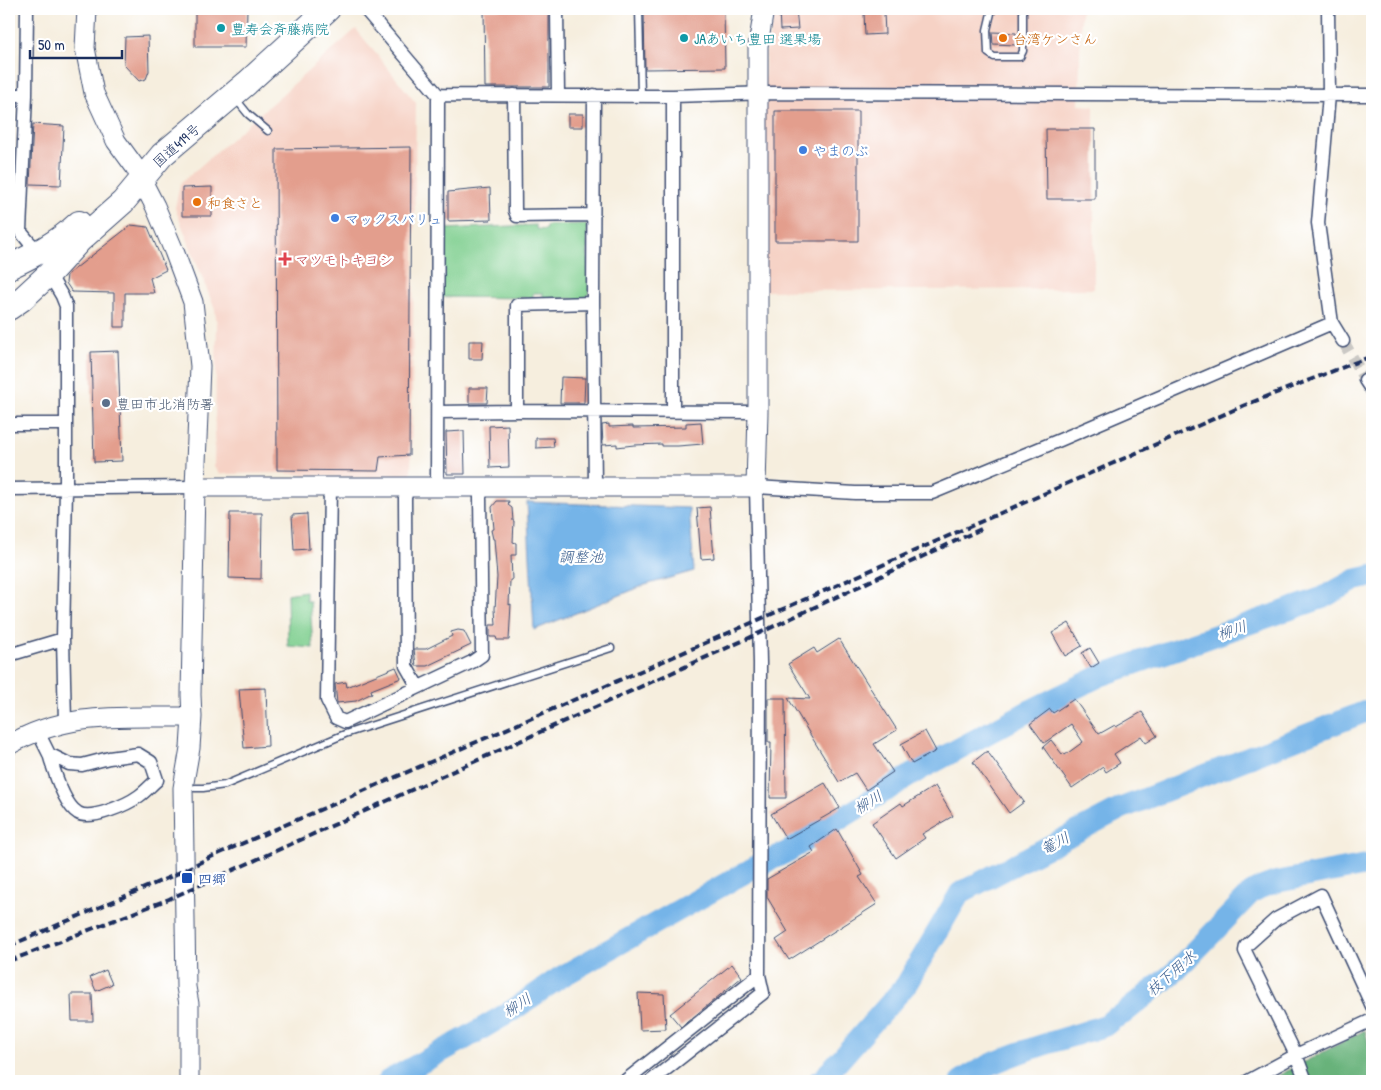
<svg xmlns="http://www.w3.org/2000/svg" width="1381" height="1090" viewBox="0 0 1381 1090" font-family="'Patrick Hand','Klee One',sans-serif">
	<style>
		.built { fill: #f6d2c5 }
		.green { fill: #7fcf8f; stroke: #4d7f76 }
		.forest { fill: #67b27a; stroke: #41706c }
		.water { fill: #75b4e8; stroke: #4872a3 }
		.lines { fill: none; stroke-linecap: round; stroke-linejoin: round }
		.river { stroke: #75b4e8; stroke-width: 22 }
		.building { fill: #e39e8d }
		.street-tunnel { stroke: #cac8c4; stroke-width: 12; stroke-dasharray: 12 6; stroke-linecap: butt }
		.lane-casing { stroke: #3c4c71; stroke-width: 9 }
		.street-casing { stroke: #3c4c71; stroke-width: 15 }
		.secondary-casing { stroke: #3c4c71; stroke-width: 21 }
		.highway-casing { stroke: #3c4c71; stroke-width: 26 }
		.lane { stroke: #fff; stroke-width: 6 }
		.street { stroke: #fff; stroke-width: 12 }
		.secondary { stroke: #fff; stroke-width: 19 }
		.highway { stroke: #fff; stroke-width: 24 }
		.rail { stroke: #1b2f5e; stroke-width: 4; stroke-dasharray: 8 4; stroke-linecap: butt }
		.culture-dot { fill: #0f9aa8; stroke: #fff; stroke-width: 2 }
		.food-dot { fill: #e8710a; stroke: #fff; stroke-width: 2 }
		.shop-dot { fill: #3f7fe0; stroke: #fff; stroke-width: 2 }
		.health-dot { fill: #e0444e; stroke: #fff; stroke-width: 2 }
		.service-dot { fill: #5c6f8a; stroke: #fff; stroke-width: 2 }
		.transit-dot { fill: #1a4fb4; stroke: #fff; stroke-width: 2 }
		.labels { text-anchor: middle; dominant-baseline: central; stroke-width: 4.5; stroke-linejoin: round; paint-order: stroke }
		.culture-label { font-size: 14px; fill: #0d838f; stroke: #fff; text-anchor: start }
		.food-label { font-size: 14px; fill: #c56008; stroke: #fff; text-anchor: start }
		.street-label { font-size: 14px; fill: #1b2f5e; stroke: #fff }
		.shop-label { font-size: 14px; fill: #366cbe; stroke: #fff; text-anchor: start }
		.health-label { font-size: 14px; fill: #be3a42; stroke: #fff; text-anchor: start }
		.service-label { font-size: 14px; fill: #4e5e75; stroke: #fff; text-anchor: start }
		.transit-label { font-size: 14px; fill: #164399; stroke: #fff; text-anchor: start }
		.water-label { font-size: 15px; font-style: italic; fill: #3a5e8e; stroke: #fff }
	</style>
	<rect width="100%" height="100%" fill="#fff"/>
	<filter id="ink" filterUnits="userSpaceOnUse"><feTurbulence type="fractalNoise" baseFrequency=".02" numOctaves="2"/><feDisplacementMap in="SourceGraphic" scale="10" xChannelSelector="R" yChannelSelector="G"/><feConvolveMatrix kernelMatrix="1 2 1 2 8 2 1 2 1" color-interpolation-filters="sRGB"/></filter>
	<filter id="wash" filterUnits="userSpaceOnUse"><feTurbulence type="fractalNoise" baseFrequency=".0096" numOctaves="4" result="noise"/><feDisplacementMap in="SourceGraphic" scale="20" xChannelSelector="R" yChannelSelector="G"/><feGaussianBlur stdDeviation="1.12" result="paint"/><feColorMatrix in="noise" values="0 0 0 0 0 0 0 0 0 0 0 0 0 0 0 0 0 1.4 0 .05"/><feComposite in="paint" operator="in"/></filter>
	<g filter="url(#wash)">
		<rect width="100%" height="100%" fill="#f6eede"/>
		<path class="built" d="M776,9H1081L1079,105L1094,106V289L752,291L766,51Z
			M356,29L416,103L411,477L408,481L280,473L220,474L214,466L217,324L215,310L175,208L180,184Z"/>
		<path class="green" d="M585,224L587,226L589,293L584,299L543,298V293H533V298L440,297L443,229L536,225V229L545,230L547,225Z
			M306,591V601H310L313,648L288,646L287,594Z"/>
		<path class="forest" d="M1365,1030L1372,1056V1081H1268Z"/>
		<path class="water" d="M527,502L689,508L694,571L645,585L534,630Z"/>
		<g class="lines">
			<path class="river" d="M388,1081L466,1038L513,1010L559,978L755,867L787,852L921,769L1031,710L1102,675L1322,598L1355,580L1372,576
				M819,1081L822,1080L906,985L960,893L1122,808L1372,709
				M961,1081C1000,1054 1060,1041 1106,1025L1113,1019L1123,1014L1177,970L1251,893L1260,888L1276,882L1372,864"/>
		</g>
		<g id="blocks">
			<path class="building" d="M195,9H247L246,47H195Z
				M484,9H549V87H485Z
				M644,9H724L725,68L645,69Z
				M779,9H796L798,29L780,30Z
				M864,13H884L885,34L865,35Z
				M992,32L1016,33V45L993,44Z
				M148,36L149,71L146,79L139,81L124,65L125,37Z
				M775,111H858V241H775Z
				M568,114H583V127H568Z
				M33,124L64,126L61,185L30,184Z
				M1046,129H1095V199H1047Z
				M411,147L409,455L380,457L378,471L277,470L276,149Z
				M212,187V216H182V188Z
				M490,188L491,220L448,221V192Z
				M131,225L148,227L166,270L150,278L154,293H125V327H114V293L72,292L66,283L67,275Z
				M469,341H483L482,359H469Z
				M118,351L122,461L94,462L91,352Z
				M561,377L585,378L584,403H560Z
				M469,388H488L487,403H469Z
				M701,422L703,444L678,446H662V444L634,445L617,447V444L603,445L602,425L609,424V427L633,426V428L686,427V423Z
				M508,425L509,467L490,468L489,426Z
				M464,431L465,474H447L446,432Z
				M536,438H553L554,447L536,448Z
				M497,501H509L508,505L512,508L513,521H514L513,542L516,543V555H511L512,580H510L509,605L511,604L509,640H497L496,637H490V625H496L495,609L497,577L494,539H493L491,530L494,529L492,507Z
				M710,507L714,558L701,559L697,508Z
				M230,513H262L261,579L229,578Z
				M307,514L309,549L294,550L292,515Z
				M1069,623L1082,646L1065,656L1052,633Z
				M458,630L464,631L471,645L427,666H416L414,649H426L452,636L451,632Z
				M839,639L897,730L874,744L893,772L866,790L855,773L839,782L788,698L810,699L788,664L814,648L817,653Z
				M1090,648L1099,663L1091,668L1082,653Z
				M396,667L401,678L371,690L372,693L356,701L337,703L335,684L346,682L347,687Z
				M266,688L268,746L244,748L239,689Z
				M768,698H785L786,798H770L771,742H768Z
				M1074,699L1099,734L1115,725L1116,727L1142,712L1157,736L1146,743L1141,736L1114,754L1120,763L1106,772L1103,767L1072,788L1043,747L1051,740L1062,754L1064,753L1065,755L1083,742L1071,724L1044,743L1030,724L1050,709L1053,713Z
				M925,731L936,751L912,764L901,744Z
				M987,751L1024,802L1009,813L973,762Z
				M825,783L840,808L786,839L771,814Z
				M935,786L953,816L922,834L925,838L896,858L872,823L901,803L903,806Z
				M837,829L863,875L859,877L877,904L789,960L776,940L788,932L767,897V879L814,852L811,847Z
				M732,964L742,977L681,1027L670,1014Z
				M106,970L112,984L96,991L90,977Z
				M638,993L664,994L666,1029L640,1030Z
				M71,994H92L93,1021H72Z"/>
		</g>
	</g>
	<g filter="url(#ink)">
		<use href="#blocks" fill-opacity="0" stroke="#3c4c71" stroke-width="1"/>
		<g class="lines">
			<path class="street-tunnel" d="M1343,341L1365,380"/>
			<g class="lane-casing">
				<path id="lane" d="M639,9L641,95
					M992,9L987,30L988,53L994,57H1020L1023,51V9
					M235,98L248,114L268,131
					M195,788H203L225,785L345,734L611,648"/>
			</g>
			<g class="street-casing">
				<path id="street" d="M27,9L26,95L20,231L29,242L40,252
					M365,9L438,95L437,487
					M557,9L558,95
					M1328,9L1329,95L1318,223L1332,323L1343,341
					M9,95H26
					M438,95L673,96L769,93L1372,95
					M514,95L515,211L517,216L593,215
					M594,95L593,303L595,487
					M673,96V411
					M49,274L62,296L66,306V488L63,639L65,722
					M1365,380L1371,389
					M517,411V305L593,303
					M438,412L517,411L758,412
					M9,424H65
					M330,486L327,700L336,718L345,722L472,662L482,655L480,497L483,487
					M408,487L405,498L406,666L418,687
					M9,489L195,487
					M9,655L63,639
					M38,732L49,754
					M49,754L69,764L82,765L109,758L138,754L151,762L157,780C151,785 146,791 139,796C128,804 91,821 78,813C64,805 53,768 49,754Z
					M625,1081L759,975
					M651,1081L763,993L759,975L760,663L756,487L855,493H932L1060,440L1332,323
					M1248,1081L1296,1055L1372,1020
					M1306,1081L1296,1055L1245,951L1246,946L1276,919L1321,895L1372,1006"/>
			</g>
			<g class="secondary-casing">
				<path id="secondary" d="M87,9L85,48L94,93L116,141L135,167L155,206L174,251L193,302L200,366L195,487L191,695L192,717L190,748L183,788L186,987L189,1004V1081
					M195,487H756L758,412V46L764,9
					M9,745C69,710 126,718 192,717"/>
			</g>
			<g class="highway-casing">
				<path id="highway" d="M9,267C34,255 58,243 79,223
					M9,308L22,299L49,274L80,240L123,202L162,155L247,83L328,9"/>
			</g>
			<use href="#lane" class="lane"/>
			<use href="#street" class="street"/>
			<use href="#secondary" class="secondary"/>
			<use href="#highway" class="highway"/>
			<path class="rail" d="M9,946L170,877L211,857L749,624L1245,405L1372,356
				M9,961L169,899L749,638L981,529"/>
		</g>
	</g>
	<g class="culture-dot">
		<circle cx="221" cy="28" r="5"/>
		<circle cx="684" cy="38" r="5"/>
	</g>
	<g class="food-dot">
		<circle cx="1003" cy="38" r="5"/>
		<circle cx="197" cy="202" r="5"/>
	</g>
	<g class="shop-dot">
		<circle cx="803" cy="150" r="5"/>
		<circle cx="335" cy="218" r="5"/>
	</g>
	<path class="health-dot" d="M282.5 251.5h5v5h5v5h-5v5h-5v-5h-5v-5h5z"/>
	<circle class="service-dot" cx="106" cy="403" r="5"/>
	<rect class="transit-dot" x="181" y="872" width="12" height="12" rx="2.5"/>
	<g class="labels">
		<g class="culture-label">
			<text x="231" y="28">豊寿会斉藤病院</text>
			<text x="694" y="38">JAあいち豊田 選果場</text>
		</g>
		<g class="food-label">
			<text x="1013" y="38">台湾ケンさん</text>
			<text x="207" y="202">和食さと</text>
		</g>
		<g class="street-label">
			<text transform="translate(176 145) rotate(-42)">国道419号</text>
		</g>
		<g class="shop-label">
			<text x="813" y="150">やまのぶ</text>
			<text x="345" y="218">マックスバリュ</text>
		</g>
		<g class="health-label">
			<text x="295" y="259">マツモトキヨシ</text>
		</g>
		<g class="service-label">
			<text x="116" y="403">豊田市北消防署</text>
		</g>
		<g class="transit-label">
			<text x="198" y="878">四郷</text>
		</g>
		<g class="water-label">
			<text x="581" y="556">調整池</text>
			<text transform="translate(1232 630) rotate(-19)">柳川</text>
			<text transform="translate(868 802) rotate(-32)">柳川</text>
			<text transform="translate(1055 843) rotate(-28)">篭川</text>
			<text transform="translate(1171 973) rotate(-41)">枝下用水</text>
			<text transform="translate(517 1005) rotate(-33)">柳川</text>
		</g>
	</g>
	<rect width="1381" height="1090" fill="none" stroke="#fff" stroke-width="30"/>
	<path d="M30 50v8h92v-8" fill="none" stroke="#1b2f5e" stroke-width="2.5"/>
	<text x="38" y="50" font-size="15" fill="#1b2f5e" stroke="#ffffff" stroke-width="4" paint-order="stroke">50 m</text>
</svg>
